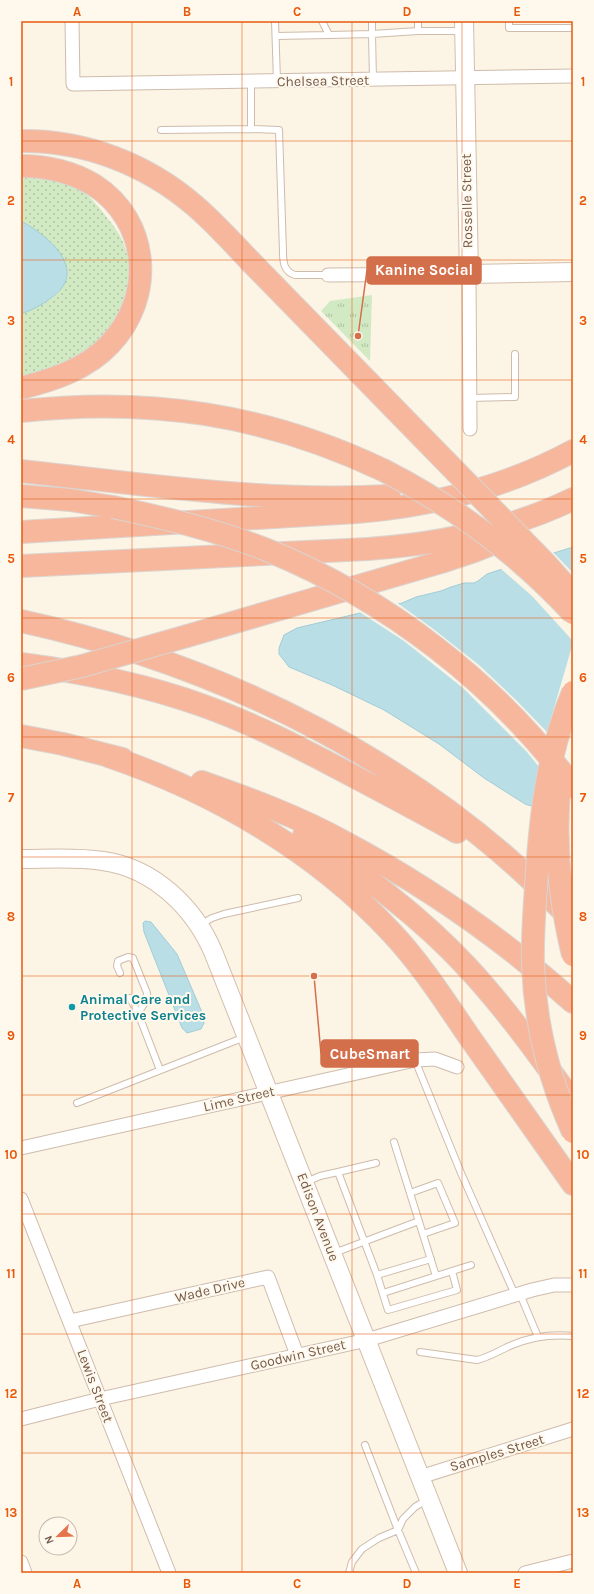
<svg xmlns="http://www.w3.org/2000/svg" width="594" height="1594" viewBox="0 0 594 1594" font-family="Karla,sans-serif">
	<style>
		.grass { fill: url(#grass-dots) }
		.park { fill: url(#park-tufts) }
		.water { fill: #badee6; stroke: #a0cdd8 }
		.pier { fill: #fcf4e5 }
		.lines { fill: none; stroke-linecap: round; stroke-linejoin: round }
		.service-casing { stroke: #cebcac; stroke-width: 8 }
		.minor-casing { stroke: #cebcac; stroke-width: 15 }
		.secondary-casing { stroke: #d3beac; stroke-width: 20 }
		.motorway-casing { stroke: #dbd4d0; stroke-width: 24 }
		.service { stroke: #fff; stroke-width: 6 }
		.minor { stroke: #fff; stroke-width: 13 }
		.secondary { stroke: #fff; stroke-width: 18 }
		.motorway { stroke: #f6b79d; stroke-width: 22 }
		.motorway-bridge-casing { stroke: #dbd4d0; stroke-width: 24; stroke-linecap: butt }
		.motorway-bridge { stroke: #f6b79d; stroke-width: 22 }
		.grid { fill: none; stroke: #e8590c; stroke-width: 1; stroke-opacity: 0.55 }
		.culture-dot { fill: #0f9aa8; stroke: #fff8ec; stroke-width: 1.5 }
		.labels { text-anchor: middle; dominant-baseline: central; stroke-width: 4; stroke-linejoin: round; paint-order: stroke }
		.street-label { font-size: 14px; fill: #755b4a; stroke: #fff8ec }
		.culture-label { font-size: 14px; font-weight: bold; fill: #0d838f; stroke: #fff8ec; text-anchor: start }
		.leader { fill: none; stroke: #d46f4b; stroke-width: 1.5 }
		.callout-dot { fill: #d46f4b; stroke: #fff8ec; stroke-width: 1.5 }
		.callout { fill: #d46f4b; stroke: #d46f4b; stroke-width: 1.5 }
		.callout-label { font-size: 15px; text-anchor: middle; font-weight: bold; fill: #fff }
		.neatline { fill: none; stroke: #e8590c; stroke-width: 1.5 }
		.grid-label { font-size: 13px; text-anchor: middle; font-weight: bold; fill: #e8590c }
	</style>
	<defs>
		<pattern id="grass-dots" width="8" height="8" patternUnits="userSpaceOnUse"><rect width="8" height="8" fill="#d2eac4"/><path d="M2 2h.1M6 6h.1" fill="none" stroke="#afc1a1" stroke-width="1.8" stroke-linecap="round"/></pattern>
		<pattern id="park-tufts" width="24" height="20" patternUnits="userSpaceOnUse"><rect width="24" height="20" fill="#d2eac4"/><path d="M3 7l-1-3M5 7V3M7 7l1-3M15 17l-1-3M17 17v-4M19 17l1-3" fill="none" stroke="#afc1a1"/></pattern>
	</defs>
	<rect width="100%" height="100%" fill="#fcf4e5"/>
	<path class="grass" d="M21,175H28C43,178 64,180 78,185C81,186 105,214 108,219C114,226 119,233 123,242C138,277 121,322 93,346C72,363 46,370 21,377V314L46,302L58,293L29,225L21,221Z"/>
	<path class="park" d="M372,295L370,361L321,311L330,301Z"/>
	<path class="water" d="M21,221C49,236 90,271 51,298C42,305 32,310 21,314Z
		M573,547V794L538,808L525,804L484,778L439,744L384,710L332,685L289,667L279,654V648L284,635L297,628L402,603L416,597L441,591L451,587L464,583H474L478,581L487,574L496,571Z
		M145,921L151,922L177,954L204,1017V1023L201,1029L187,1033L182,1028L144,932L143,923Z"/>
	<path class="pier" d="M552,551L573,573V641L532,596L500,568Z
		M396,602L432,628L479,665L516,700L547,732L573,643V797L565,803L539,767L527,752L463,688L404,641L358,611Z"/>
	<g class="lines">
		<g class="service-casing">
			<path id="service" d="M275,21L277,81
				M322,21L329,35L372,34V21
				M418,21V31H462
				M509,21V28H573
				M276,36L329,35
				M373,80L372,34L418,31
				M251,82V129L279,130L283,252C283,262 284,272 295,275H328
				M161,130L251,129
				M470,398L515,397V354
				M200,925L212,918L224,914L298,898
				M120,973L117,966L118,961L128,957L133,958L147,993L146,1001L138,1013L160,1070
				M130,998L138,1013
				M415,1060L461,1173L515,1295
				M77,1103L245,1037
				M394,1142L436,1276
				M338,1172L376,1163
				M306,1182L320,1176L338,1172L377,1275L388,1310L457,1290L452,1271
				M410,1193L438,1183L455,1223L423,1234
				M334,1253L419,1221
				M377,1275L431,1259
				M383,1293L471,1265
				M520,1294L538,1337
				M420,1352L477,1360C490,1357 500,1350 512,1345C531,1337 552,1334 573,1336
				M365,1445L398,1530L416,1573
				M349,1573L352,1562L362,1549L379,1538L398,1530L403,1519L415,1507L428,1499"/>
		</g>
		<g class="minor-casing">
			<path id="minor" d="M72,21L73,84L573,76
				M328,275L469,274L470,429
				M21,1148L415,1060L435,1059L457,1067
				M21,1199L169,1573
				M70,1321L268,1277L297,1355
				M21,1419L100,1399L367,1340L532,1290L554,1285H573
				M420,1477L573,1429
				M21,1562L25,1573
				M525,1573L573,1561"/>
		</g>
		<g class="secondary-casing">
			<path id="secondary" d="M464,21L469,274L573,272
				M21,859C48,859 76,857 103,861C154,868 195,908 214,954L458,1573"/>
		</g>
		<g class="motorway-casing">
			<path id="motorway" d="M21,141C84,140 146,164 194,205C214,222 232,242 250,261
				M21,166C46,166 72,172 94,185C150,221 155,297 110,344C87,369 53,380 21,388
				M21,411C150,397 265,414 383,470
				M21,471C143,484 265,503 389,496
				M21,496L70,500L113,507
				M21,532L357,512C433,506 506,487 573,451
				M21,566L368,549C439,544 509,530 573,499
				M21,621C227,666 426,766 572,920
				M187,636L441,562L474,551L512,536
				M21,664C83,672 146,685 204,706C257,725 306,751 355,777C389,795 423,813 457,832
				M21,736L63,744L122,759
				M108,756C214,792 316,851 392,933C421,964 444,1000 468,1035C503,1085 538,1134 573,1184
				M202,782C250,799 299,817 344,842C425,885 505,941 573,1002
				M304,835C363,874 420,916 468,968C507,1010 540,1057 573,1102"/>
		</g>
		<use href="#service" class="service"/>
		<use href="#minor" class="minor"/>
		<use href="#secondary" class="secondary"/>
		<use href="#motorway" class="motorway"/>
		<g class="motorway-bridge-casing">
			<path id="motorway-bridge" d="M250,261L546,564L573,594
				M383,470C454,506 518,554 573,613
				M113,507C165,518 217,530 267,550C387,599 496,683 573,787
				M21,679L82,666L187,636
				M573,692C549,750 541,809 537,872C535,903 532,934 533,965C535,1023 549,1079 573,1132
				M560,779C554,838 559,898 573,955"/>
		</g>
		<use href="#motorway-bridge" class="motorway-bridge"/>
	</g>
	<path class="grid" d="M132,21V1573M242,21V1573M352,21V1573M462,21V1573M21,141H573M21,260H573M21,380H573M21,499H573M21,618H573M21,737H573M21,857H573M21,976H573M21,1095H573M21,1214H573M21,1334H573M21,1453H573"/>
	<circle class="culture-dot" cx="72" cy="1007" r="4"/>
	<g class="labels">
		<g class="street-label">
			<text transform="translate(323 81) rotate(-1)">Chelsea Street</text>
			<text transform="translate(467 201) rotate(-91)">Rosselle Street</text>
			<text transform="translate(239 1099) rotate(-13)">Lime Street</text>
			<text transform="translate(318 1217) rotate(69)">Edison Avenue</text>
			<text transform="translate(210 1290) rotate(-13)">Wade Drive</text>
			<text transform="translate(298 1355) rotate(-13)">Goodwin Street</text>
			<text transform="translate(95 1386) rotate(69)">Lewis Street</text>
			<text transform="translate(497 1453) rotate(-17)">Samples Street</text>
		</g>
		<g class="culture-label">
			<text x="80" y="999">Animal Care and<tspan x="80" dy="16">Protective Services</tspan></text>
		</g>
	</g>
	<path class="leader" d="M358 336L367 270M314 976L321 1054"/>
	<g class="callout-dot">
		<circle cx="358" cy="336" r="4"/>
		<circle cx="314" cy="976" r="4"/>
	</g>
	<g class="callout">
		<rect x="367" y="257" width="114" height="27" rx="4"/>
		<rect x="321" y="1040" width="97" height="27" rx="4"/>
	</g>
	<g class="callout-label">
		<text x="424" y="275">Kanine Social</text>
		<text x="370" y="1059">CubeSmart</text>
	</g>
	<rect width="594" height="1594" fill="none" stroke="#fff8ec" stroke-width="44"/>
	<g transform="translate(58 1536) rotate(247)"><circle r="19" fill="#fff8ec" stroke="#c8b9ab"/>
	<path d="M0-3L7 15L0 10L-7 15Z" fill="#e5734b"/>
	<text y="-6" font-size="11" font-weight="bold" text-anchor="middle" fill="#755b4a">N</text>
	</g>
	<rect x="22" y="22" width="550" height="1550" class="neatline"/>
	<g class="grid-label">
		<text x="77" y="16">A</text>
		<text x="187" y="16">B</text>
		<text x="297" y="16">C</text>
		<text x="407" y="16">D</text>
		<text x="517" y="16">E</text>
		<text x="11" y="86">1</text>
		<text x="583" y="86">1</text>
		<text x="11" y="205">2</text>
		<text x="583" y="205">2</text>
		<text x="11" y="325">3</text>
		<text x="583" y="325">3</text>
		<text x="11" y="444">4</text>
		<text x="583" y="444">4</text>
		<text x="11" y="563">5</text>
		<text x="583" y="563">5</text>
		<text x="11" y="682">6</text>
		<text x="583" y="682">6</text>
		<text x="11" y="802">7</text>
		<text x="583" y="802">7</text>
		<text x="11" y="921">8</text>
		<text x="583" y="921">8</text>
		<text x="11" y="1040">9</text>
		<text x="583" y="1040">9</text>
		<text x="11" y="1159">10</text>
		<text x="583" y="1159">10</text>
		<text x="11" y="1278">11</text>
		<text x="583" y="1278">11</text>
		<text x="11" y="1398">12</text>
		<text x="583" y="1398">12</text>
		<text x="11" y="1517">13</text>
		<text x="583" y="1517">13</text>
		<text x="77" y="1588">A</text>
		<text x="187" y="1588">B</text>
		<text x="297" y="1588">C</text>
		<text x="407" y="1588">D</text>
		<text x="517" y="1588">E</text>
	</g>
</svg>
